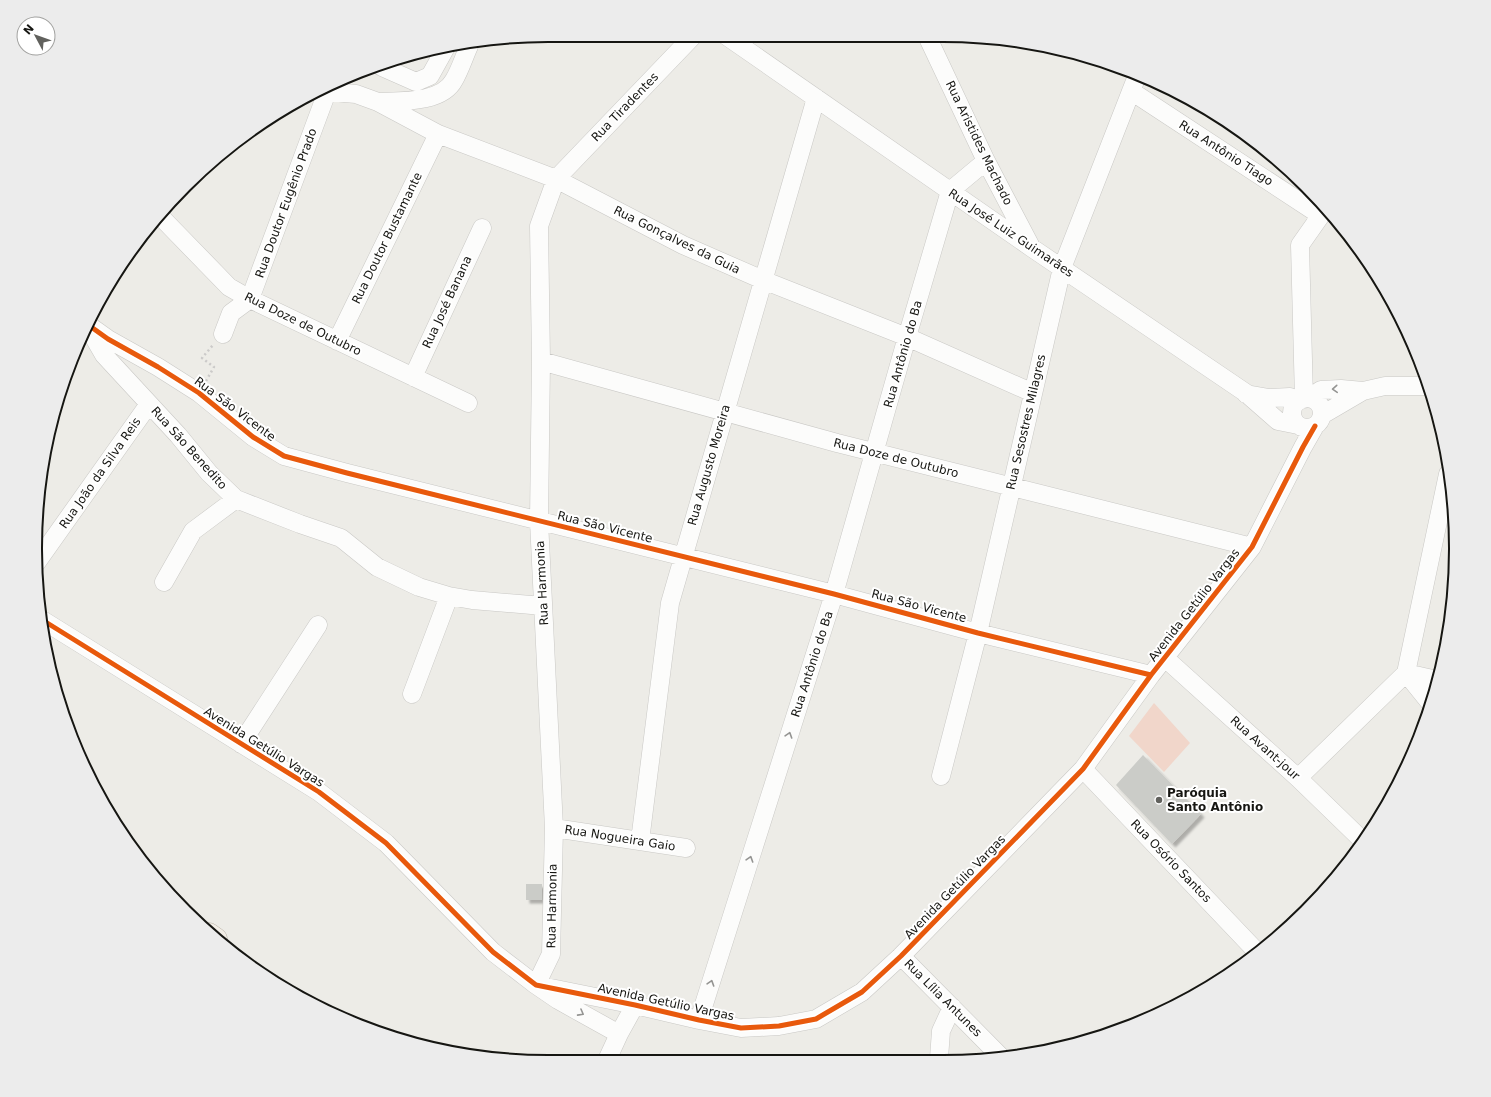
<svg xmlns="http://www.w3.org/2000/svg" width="1491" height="1097" viewBox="0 0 1491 1097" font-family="'DejaVu Sans',sans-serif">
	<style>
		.green { fill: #f1d6ca }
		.building { fill: #cbccc8; filter: url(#shadow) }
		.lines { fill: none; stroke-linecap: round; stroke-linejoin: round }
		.minor-casing { stroke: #c9c8c5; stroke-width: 19 }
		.major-casing { stroke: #b7b0a4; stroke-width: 23 }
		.path { stroke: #cbcac9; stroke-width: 2.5; stroke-dasharray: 2 3; stroke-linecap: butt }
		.minor { stroke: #fcfcfb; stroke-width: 18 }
		.major { stroke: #f2eee7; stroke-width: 22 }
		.cycleway-casing { stroke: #fff; stroke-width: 8 }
		.cycleway { stroke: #e8590c; stroke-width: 5 }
		.oneway { stroke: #949492 }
		.poi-dot { fill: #61615d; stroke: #fff; stroke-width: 1.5 }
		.labels { text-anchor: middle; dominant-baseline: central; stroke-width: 4; stroke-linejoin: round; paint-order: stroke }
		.street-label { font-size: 12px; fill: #161612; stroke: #fff }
		.poi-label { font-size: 12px; font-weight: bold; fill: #161612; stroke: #fff; text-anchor: start }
		.rim { fill: none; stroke: #161612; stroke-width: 2 }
	</style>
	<defs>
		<filter id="shadow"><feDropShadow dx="3.5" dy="3.5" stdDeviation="1" flood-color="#0004"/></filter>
	</defs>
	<rect width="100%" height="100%" fill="#edece7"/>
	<path class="green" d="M1154,703L1190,743L1164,772L1129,736Z"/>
	<path class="building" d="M1143,755L1201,814L1172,844L1116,785Z
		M526,884H542V900H526Z"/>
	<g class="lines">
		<g class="minor-casing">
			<path id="minor" d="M725,35L1032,248L1246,393L1278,421L1298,425
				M927,36L986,161L1030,245
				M382,67L416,82L430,76L445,49
				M322,91L356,94L378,102L438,134L556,179L683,245L763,280L907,337L1033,393
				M1131,91L1320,215
				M379,102C401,101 442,103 454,80C460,70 464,57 469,46
				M160,216L229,287L250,299L468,403
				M87,324L108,339L158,367L199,393L253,437L284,456L347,473L834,594L978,633L1151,675
				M89,329L104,355L178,435L209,473L236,499L300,524L341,538L377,567L419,587L449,596L472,600L543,606
				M223,334L231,313L250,299L327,92L332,87
				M337,341L438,134
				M541,361L837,443L1252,547
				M413,377L482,228
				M1246,394L1269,398L1290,397L1299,401
				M1309,398L1321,390L1341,389L1363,391L1385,386H1427
				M1292 413a15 15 0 1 1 30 0a15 15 0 1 1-30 0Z
				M1304,399L1300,245L1326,208
				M1322,415L1363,391
				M37,562L149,404
				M164,582L193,531L236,499
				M44,621L319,792L386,843L493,952L536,985L635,1005L699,1020L741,1028L779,1026L816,1019L862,992L901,956L1083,769L1151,675L1252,547L1303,447L1315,426
				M1165,658L1298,778L1362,840
				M1406,673L1431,704
				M1406,673L1437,680
				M412,694L449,596
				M241,744L318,625
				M1083,769L1258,953
				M941,776L978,633L1062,268L1137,76
				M1298,778L1406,673L1448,474
				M554,828L686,848
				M640,841L670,603L816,98
				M901,956L1002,1058
				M699,1020L834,594L907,337L950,191L986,161
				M619,1034L558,1000L536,985L551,954L554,828L539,521L541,361L539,226L556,179L694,35
				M939,1058L941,1031L952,1007
				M607,1060L619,1034L635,1005"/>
		</g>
		<g class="major-casing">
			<path id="major" d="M209,934L216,939"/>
		</g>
		<path class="path" d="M206,381L214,367L202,358L213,345"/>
		<use href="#minor" class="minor"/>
		<use href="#major" class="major"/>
		<g class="cycleway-casing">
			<path id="cycleway" d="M87,324L108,339L158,367L199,393L253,437L284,456L347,473L834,594L978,633L1151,675
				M44,621L319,792L386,843L493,952L536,985L635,1005L699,1020L741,1028L779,1026L816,1019L862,992L901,956L1083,769L1151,675L1252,547L1303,447L1315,426"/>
		</g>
		<use href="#cycleway" class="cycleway"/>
	</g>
	<defs><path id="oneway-chevron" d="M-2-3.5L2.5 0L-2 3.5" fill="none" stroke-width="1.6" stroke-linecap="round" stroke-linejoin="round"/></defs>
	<g class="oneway">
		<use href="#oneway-chevron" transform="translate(1335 389) rotate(176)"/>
		<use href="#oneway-chevron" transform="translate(789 735) rotate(-72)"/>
		<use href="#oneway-chevron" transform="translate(750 859) rotate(-72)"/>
		<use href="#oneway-chevron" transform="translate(711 983) rotate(-72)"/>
		<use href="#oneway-chevron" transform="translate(581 1013) rotate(29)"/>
	</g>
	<circle class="poi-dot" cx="1159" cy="800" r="4"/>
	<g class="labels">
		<g class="street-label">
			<text transform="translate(625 107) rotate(-46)">Rua Tiradentes</text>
			<text transform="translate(979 143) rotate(64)">Rua Aristides Machado</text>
			<text transform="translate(1226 153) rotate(33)">Rua Antônio Tiago</text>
			<text transform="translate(286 203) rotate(-70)">Rua Doutor Eugênio Prado</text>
			<text transform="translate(1011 233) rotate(34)">Rua José Luiz Guimarães</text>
			<text transform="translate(387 238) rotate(-64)">Rua Doutor Bustamante</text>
			<text transform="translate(677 240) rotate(26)">Rua Gonçalves da Guia</text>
			<text transform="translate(447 302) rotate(-65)">Rua José Banana</text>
			<text transform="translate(303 324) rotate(26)">Rua Doze de Outubro</text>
			<text transform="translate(903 354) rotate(-74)">Rua Antônio do Ba</text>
			<text transform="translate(235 409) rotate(37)">Rua São Vicente</text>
			<text transform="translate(1026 422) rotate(-77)">Rua Sesostres Milagres</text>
			<text transform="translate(189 448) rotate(48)">Rua São Benedito</text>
			<text transform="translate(896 458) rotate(14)">Rua Doze de Outubro</text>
			<text transform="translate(709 465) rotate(-74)">Rua Augusto Moreira</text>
			<text transform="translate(100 473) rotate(-55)">Rua João da Silva Reis</text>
			<text transform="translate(605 527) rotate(14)">Rua São Vicente</text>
			<text transform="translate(542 583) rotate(-93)">Rua Harmonia</text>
			<text transform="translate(1194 605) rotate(-52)">Avenida Getúlio Vargas</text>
			<text transform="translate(919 606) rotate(15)">Rua São Vicente</text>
			<text transform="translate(812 664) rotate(-72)">Rua Antônio do Ba</text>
			<text transform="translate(264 747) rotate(32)">Avenida Getúlio Vargas</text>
			<text transform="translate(1265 748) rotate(42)">Rua Avant-jour</text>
			<text transform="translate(620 838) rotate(9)">Rua Nogueira Gaio</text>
			<text transform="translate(1171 861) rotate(46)">Rua Osório Santos</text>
			<text transform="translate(955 887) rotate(-46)">Avenida Getúlio Vargas</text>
			<text transform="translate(552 906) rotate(-89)">Rua Harmonia</text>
			<text transform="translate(943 998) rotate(45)">Rua Lília Antunes</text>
			<text transform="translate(666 1002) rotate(12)">Avenida Getúlio Vargas</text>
		</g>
		<g class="poi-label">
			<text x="1167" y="793">Paróquia<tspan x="1167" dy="14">Santo Antônio</tspan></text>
		</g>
	</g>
	<path d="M0 0H1491V1097H0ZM548 42H943A506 506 0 0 1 1449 548V549A506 506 0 0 1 943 1055H548A506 506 0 0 1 42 549V548A506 506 0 0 1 548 42Z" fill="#ececec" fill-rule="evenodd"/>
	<path class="rim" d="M548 42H943A506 506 0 0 1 1449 548V549A506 506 0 0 1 943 1055H548A506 506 0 0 1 42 549V548A506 506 0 0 1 548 42Z"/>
	<g transform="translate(36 36) rotate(311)"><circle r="19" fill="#ffffff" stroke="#a2a2a0"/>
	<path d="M0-3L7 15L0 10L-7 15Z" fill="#61615d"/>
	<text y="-6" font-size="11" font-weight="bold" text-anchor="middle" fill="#161612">N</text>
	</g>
</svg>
